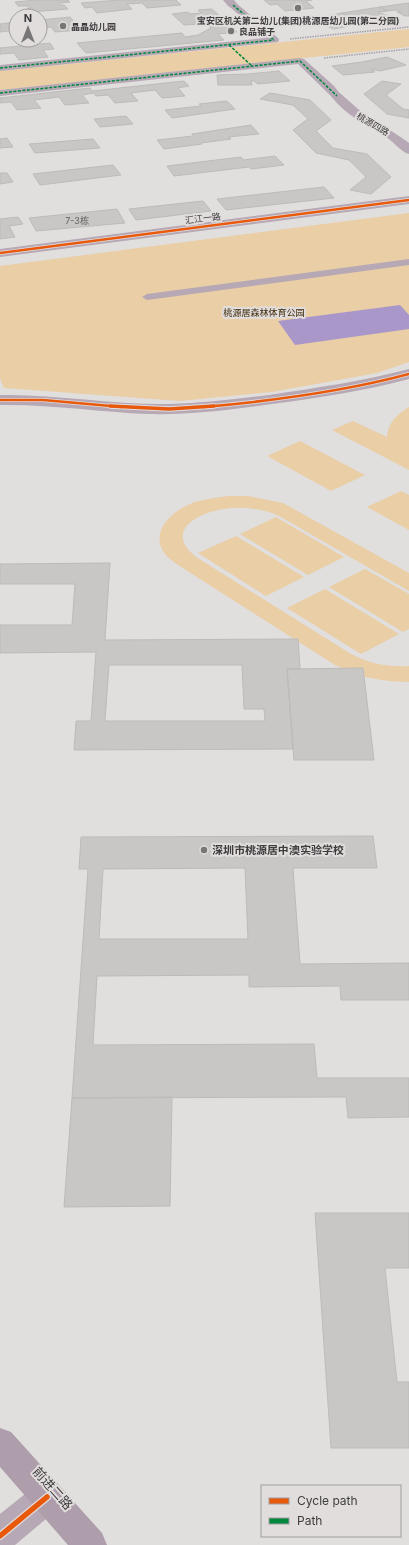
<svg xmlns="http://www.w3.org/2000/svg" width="409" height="1545" viewBox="0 0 409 1545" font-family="Inter,'Noto Sans SC',sans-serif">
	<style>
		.green { fill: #e9cea6 }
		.water { fill: #aa97c9 }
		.building { fill: #c9c7c6; stroke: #bdbbba; fill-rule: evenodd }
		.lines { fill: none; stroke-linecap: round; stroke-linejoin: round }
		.path { stroke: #a9a0a6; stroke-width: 1.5; stroke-dasharray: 1.5 1; stroke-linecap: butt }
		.service { fill: #b6a8b4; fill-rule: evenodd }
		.pedestrian { fill: #b6a8b4; fill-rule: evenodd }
		.minor { fill: #b6a8b4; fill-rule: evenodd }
		.secondary { fill: #ae9daa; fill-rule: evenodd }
		.quiet { stroke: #00873e; stroke-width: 1.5; stroke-dasharray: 3 1.5; stroke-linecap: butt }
		.cycleway-far2-casing { stroke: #e2dddd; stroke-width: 4 }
		.cycleway-far1-casing { stroke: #e2dddd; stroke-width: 5.5 }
		.cycleway-casing { stroke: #e2dddd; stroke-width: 8 }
		.cycleway-far2 { stroke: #e8590c; stroke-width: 2.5 }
		.cycleway-far1 { stroke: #e8590c; stroke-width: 3.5 }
		.cycleway { stroke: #e8590c; stroke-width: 5.5 }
		.poi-dot { fill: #777575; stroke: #e2dddd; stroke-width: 1.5 }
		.labels { text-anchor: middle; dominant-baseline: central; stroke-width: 4; stroke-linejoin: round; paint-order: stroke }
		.far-poi-label { font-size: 9px; font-weight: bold; fill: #3e3c3d; stroke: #e2dddd; text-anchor: start }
		.far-street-label { font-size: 9px; fill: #3e3c3d; stroke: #e2dddd }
		.number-label { font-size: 9px; fill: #626060 }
		.far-park-label { font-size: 9px; fill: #3b2705; stroke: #e2dddd }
		.poi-label { font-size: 11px; font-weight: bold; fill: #3e3c3d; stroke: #e2dddd; text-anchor: start }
		.near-street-label { font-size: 13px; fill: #3e3c3d; stroke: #e2dddd }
	</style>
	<rect width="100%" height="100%" fill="#e1dede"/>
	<path class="green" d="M409,29V47L0,90V71Z
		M409,213V362L377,373L272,392L180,401L4,388L0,379V266Z
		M409,407V470L332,430L353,421L387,437C387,424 397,414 409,407Z
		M300,441L365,475L331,491L267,456Z
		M401,491L409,495V530L367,507Z
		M229,496H248L283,503L409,573V591L281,517C266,510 250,507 233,508C206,509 160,528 196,557L351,654C370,664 388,667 409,666V682C382,682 359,677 335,665L178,565C171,560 164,555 161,547C153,525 178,508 195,502C207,499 218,497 229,496Z
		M276,517L344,557L308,575L240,534Z
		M236,536L304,577L266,596L198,553Z
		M365,569L409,594V629L403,632L329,587Z
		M325,589L399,634L361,654L287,608Z"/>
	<path class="water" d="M400,305L409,315V329L295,345L278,321Z"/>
	<path class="building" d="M36,0H68L70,2L59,3L61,5H64L68,9L31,12L27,8H31L29,6H18L15,2Z
		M119,0H176L181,5L147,8L142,3L127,4L132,9L97,13L92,7L85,8L81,3Z
		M264,0H312L306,1L314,8L285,11L277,4L270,5Z
		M409,3V16H405L397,12H401L397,10L387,11L380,7Z
		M380,7L387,11L378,12L394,18L369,22L360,18L363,17L359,16L350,17L342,13Z
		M212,9L237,32L218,34L224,40L86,53L77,43L182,33L185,37L198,35L211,28L207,24H212L209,21L197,22L200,24L184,25L172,14L188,12L190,14L201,13L198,10Z
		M342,13L350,17L341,19L359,24L334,29L324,25L327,24L323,22L314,24L305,20Z
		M70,17L81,30L55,32L51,27L40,28V20Z
		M16,22V30L0,32V24Z
		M50,43L54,49L43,50L48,57L19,60L14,53L0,54V48Z
		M387,57L406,65L380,71L371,69L375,72L343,75L332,66L362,62Z
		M279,71L290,81L258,84L254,81H251L252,85H218L217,75L248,74Z
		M184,81L189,86L178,88L185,96L162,98L155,90L131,93L138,101L115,103L108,95L96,96L94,93L82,95L89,103L65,105L59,97L34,100L41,108L17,110L11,102L0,103V98L90,88L92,91Z
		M382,81L401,84L386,95L403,109L409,110V118L387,114L364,94Z
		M270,93L310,100L331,120L316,131L333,148L367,154L391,177L371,194L350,190L366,177L349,160L316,153L293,130L308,119L293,105L260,99Z
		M227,101L235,109L172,118L165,110L201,106L199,104Z
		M126,116L133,124L100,127L94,119Z
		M251,125L259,134L228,137L231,139L201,143L202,144L164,149L157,140L193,136L192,134Z
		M7,138L13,147L0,148V139Z
		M93,139L100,148L35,153L29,144Z
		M275,156L284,165L251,169L249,167L174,176L167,166L241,157L243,160Z
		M113,165L121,175L40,185L33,174Z
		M0,173H7L13,182L0,184Z
		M324,187L334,198L226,210L217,199Z
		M203,201L211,211L136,220L129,209Z
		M117,209L125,223L36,231L29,218Z
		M18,217L23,224L9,226L15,237L0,239V219Z
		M110,563L105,640L298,639L300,669H287L293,749L74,750L76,721H91L96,652L0,653V625H72L75,584H0V564ZM109,665H242L244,709H264L265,721H105Z
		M363,668L374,760H294L287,669Z
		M373,836L377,868H293L300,964L409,963V1000H341L340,986L249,987V975L97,976L93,1045L314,1044L317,1078H409V1117L348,1118L346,1097L72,1098L88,869H79L81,837ZM245,868L248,939H99L103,869Z
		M172,1097L170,1206L64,1207L72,1098Z
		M315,1213H409V1268H385L397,1382H409V1448H331Z"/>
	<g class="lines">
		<path class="path" d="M290,39L409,27
			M324,58L409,49"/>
		<path class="service" d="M409,259V265L147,300L142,297L147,294Z"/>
		<path class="pedestrian" d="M233,2L236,3L278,38L279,40L278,42L0,71V65L265,38L230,7L228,5Z
			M300,58L304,59L334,86L342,96L341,98H333L298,64L0,96V90Z"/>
		<path class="minor" d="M223,0H234L238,5L233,8L229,7Z
			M337,93L341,94L358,109L405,140L409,143V154C401,152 394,142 386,137C367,125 345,115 331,96L333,94Z
			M409,196V204L0,257V249Z
			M409,369V379C364,391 318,398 272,404C231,410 190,415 148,414C99,412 50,404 0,405V395C57,394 113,405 169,404C203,403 236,399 269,395C316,388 363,381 409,369Z
			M47,1481L59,1486L64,1497L59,1508L15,1545H0V1514L35,1486Z"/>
		<path class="secondary" d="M0,1428L11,1432L102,1533L107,1545H68L0,1467Z"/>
		<path class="quiet" d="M233,5L274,40
			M229,45L252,66
			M0,68L274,40
			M0,93L300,61L337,96"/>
		<g class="cycleway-far2-casing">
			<path id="cycleway-far2" d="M0,253L409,200
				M0,400H43L122,407
				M203,407C272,401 342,392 409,374"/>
		</g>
		<g class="cycleway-far1-casing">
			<path id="cycleway-far1" d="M110,406L169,409L214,406"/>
		</g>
		<g class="cycleway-casing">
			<path id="cycleway" d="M0,1536L47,1497"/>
		</g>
		<use href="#cycleway-far2" class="cycleway-far2"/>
		<use href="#cycleway-far1" class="cycleway-far1"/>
		<use href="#cycleway" class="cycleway"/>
	</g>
	<g class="poi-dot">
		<circle cx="298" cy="8" r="4"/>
		<circle cx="63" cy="26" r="4"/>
		<circle cx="231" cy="31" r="4"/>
		<circle cx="204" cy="850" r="4"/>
	</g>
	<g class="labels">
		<g class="far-poi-label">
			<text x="298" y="20" text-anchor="middle">宝安区机关第二幼儿(集团)桃源居幼儿园(第二分园)</text>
			<text x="71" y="26">晶晶幼儿园</text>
			<text x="239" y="31">良品铺子</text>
		</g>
		<g class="far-street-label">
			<text transform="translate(373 124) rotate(30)">桃源四路</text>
			<text transform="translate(203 218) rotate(-7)">汇江一路</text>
		</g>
		<g class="number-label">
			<text x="77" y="220">7-3栋</text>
		</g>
		<g class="far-park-label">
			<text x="264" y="312">桃源居森林体育公园</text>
		</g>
		<g class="poi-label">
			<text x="212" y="850">深圳市桃源居中澳实验学校</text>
		</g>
		<g class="near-street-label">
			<text transform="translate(53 1488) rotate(48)">前进二路</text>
		</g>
	</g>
	<rect x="261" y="1485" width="140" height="52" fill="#e2dddd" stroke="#a09d9d"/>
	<rect x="269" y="1498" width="20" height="6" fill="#e8590c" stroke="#a09d9d"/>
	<text x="297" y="1505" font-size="12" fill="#3e3c3d">Cycle path</text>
	<rect x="269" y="1518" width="20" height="6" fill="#00873e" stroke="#a09d9d"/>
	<text x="297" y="1525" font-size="12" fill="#3e3c3d">Path</text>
	<g transform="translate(28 28)"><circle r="19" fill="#e2dddd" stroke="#a09d9d"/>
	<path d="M0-3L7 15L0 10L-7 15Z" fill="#777575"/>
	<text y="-6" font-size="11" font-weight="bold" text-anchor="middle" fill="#3e3c3d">N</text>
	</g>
</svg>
